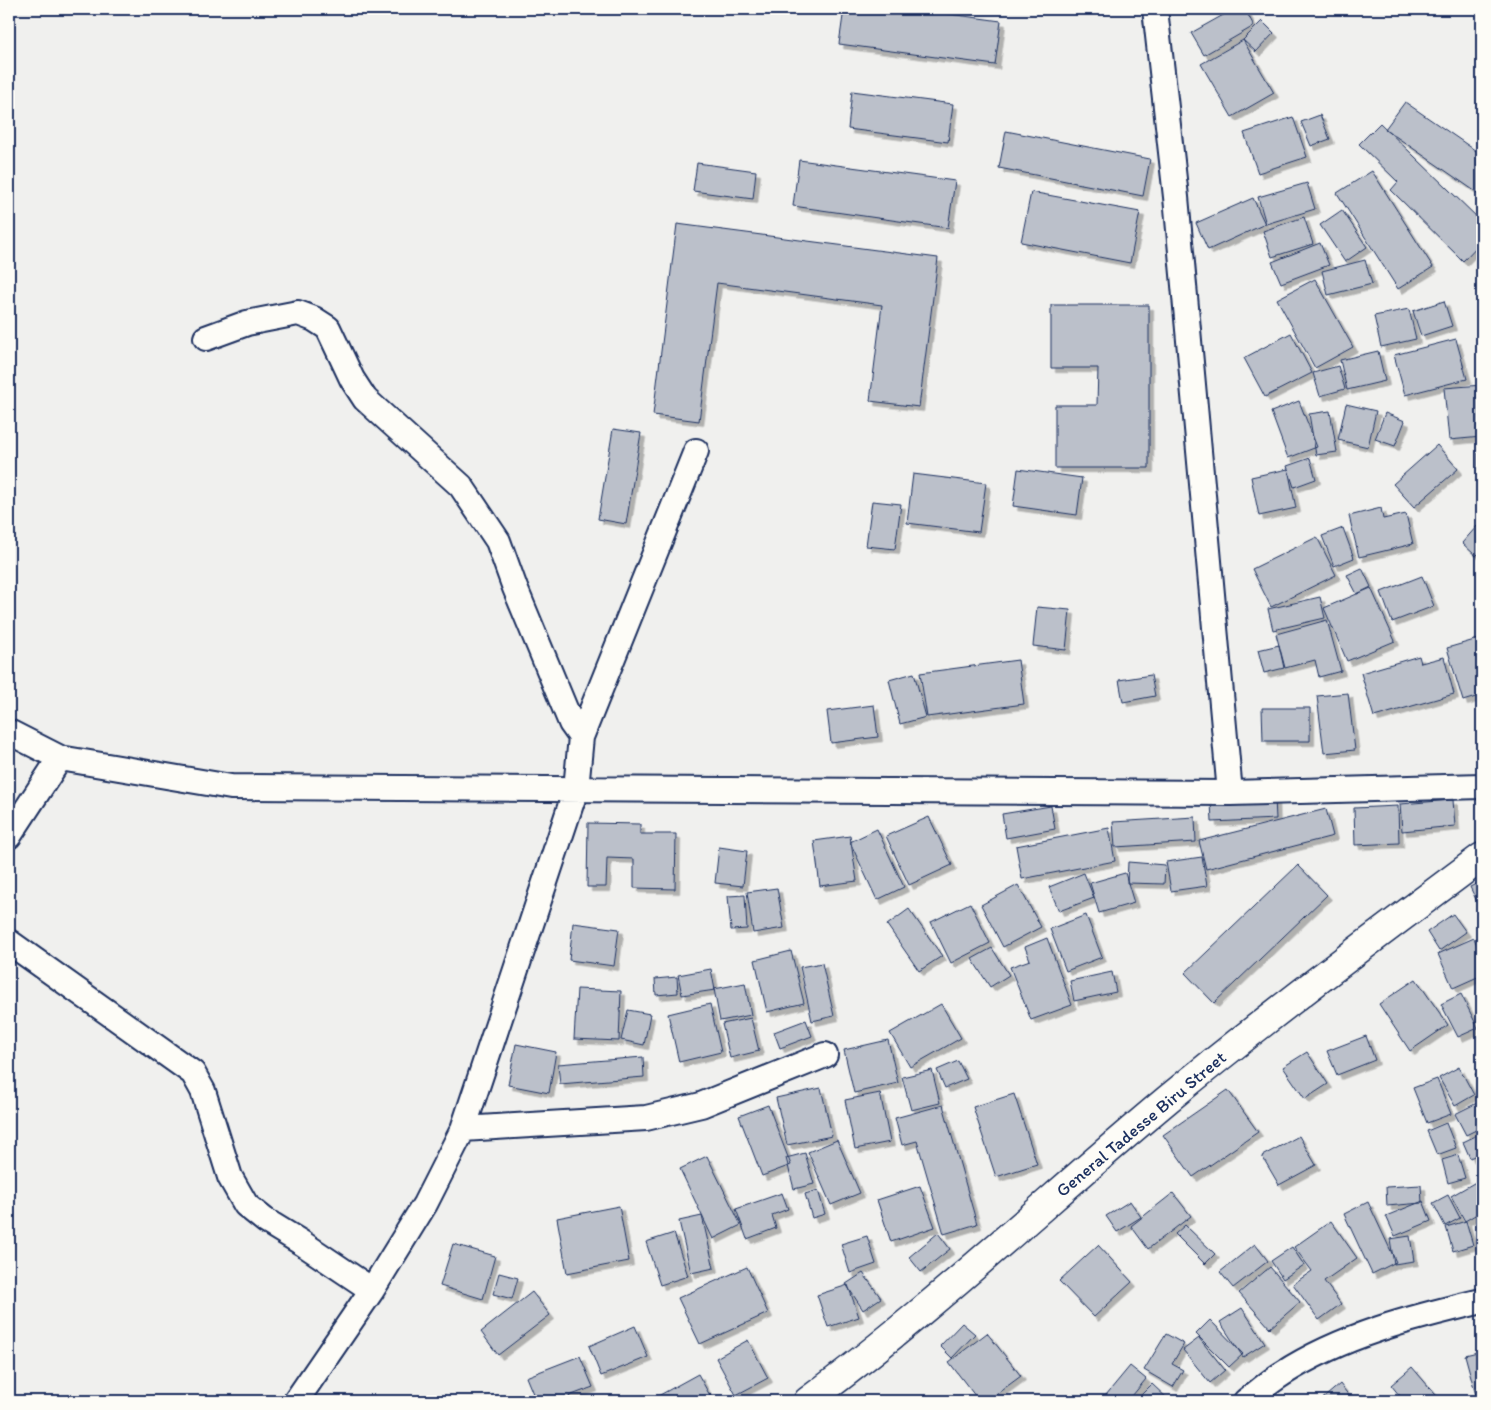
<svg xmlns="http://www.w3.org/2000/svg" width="1491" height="1410" viewBox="0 0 1491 1410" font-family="Itim,sans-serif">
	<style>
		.building { fill: #bbc0ca; stroke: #1b2f5e; filter: url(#shadow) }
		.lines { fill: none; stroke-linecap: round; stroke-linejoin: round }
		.street-casing { stroke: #1b2f5e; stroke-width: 28 }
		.secondary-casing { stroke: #1b2f5e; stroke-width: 31 }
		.street { stroke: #fdfcf7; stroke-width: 24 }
		.secondary { stroke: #fdfcf7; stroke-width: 28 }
		.labels { text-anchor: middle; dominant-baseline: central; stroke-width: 4.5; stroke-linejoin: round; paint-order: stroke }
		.street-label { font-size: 18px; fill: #1b2f5e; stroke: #fdfcf7 }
	</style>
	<defs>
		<filter id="shadow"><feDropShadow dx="4.5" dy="4.5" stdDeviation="0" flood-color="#0004"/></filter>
	</defs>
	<rect width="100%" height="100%" fill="#f0f0ee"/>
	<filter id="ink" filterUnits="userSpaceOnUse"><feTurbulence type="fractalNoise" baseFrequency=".02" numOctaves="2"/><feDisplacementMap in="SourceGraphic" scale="10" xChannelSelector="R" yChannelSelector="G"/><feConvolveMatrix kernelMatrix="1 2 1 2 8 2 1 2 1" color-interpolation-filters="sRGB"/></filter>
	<g filter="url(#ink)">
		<path class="building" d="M844,9H912L1001,21L995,65L839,44Z
			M1234,9H1245L1254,26L1204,55L1191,33Z
			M1262,21L1274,33L1256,52L1243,40Z
			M1243,40L1274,93L1232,117L1201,64Z
			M852,91L953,104L948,142L848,129Z
			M1405,102L1482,155V190L1479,194L1385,129Z
			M1320,115L1330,139L1311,146L1301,122Z
			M1293,117L1307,157L1258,173L1244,133Z
			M1380,123L1482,222V241L1463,261L1391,190L1398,182L1359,144Z
			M1006,131L1150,159L1143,196L999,168Z
			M799,160L955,181L948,228L793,206Z
			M697,163L756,171L753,199L693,191Z
			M1372,171L1433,267L1398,289L1337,193Z
			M1307,183L1315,209L1266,224L1258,197Z
			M1031,192L1140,212L1130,263L1021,242Z
			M1253,198L1265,224L1208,250L1196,223Z
			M1342,210L1367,247L1345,262L1320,225Z
			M1304,217L1313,244L1272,257L1263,231Z
			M677,224L938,258L919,407L870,401L882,305L717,283L699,421L653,415Z
			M1320,243L1329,265L1281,283L1272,262Z
			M1365,260L1372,284L1328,295L1322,271Z
			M1315,279L1353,347L1315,368L1277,299Z
			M1444,301L1452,326L1421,336L1413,311Z
			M1051,305H1149V468H1055V405H1097L1098,368H1051Z
			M1409,309L1416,339L1381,347L1374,316Z
			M1291,333L1312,373L1265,397L1244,358Z
			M1456,339L1467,379L1405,395L1394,355Z
			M1378,351L1385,381L1347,390L1340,360Z
			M1338,366L1345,389L1320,396L1313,373Z
			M1482,385V437L1449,440L1444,388Z
			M1299,401L1317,447L1288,458L1271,412Z
			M1346,404L1376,411L1368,447L1338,440Z
			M1330,411L1337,452L1316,455L1309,414Z
			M1385,413L1405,421L1395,446L1375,439Z
			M613,429L641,433L626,524L598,519Z
			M1437,445L1458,469L1414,507L1393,484Z
			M1478,453H1482V481H1478Z
			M1310,458L1316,479L1294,487L1287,466Z
			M1018,469L1082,478L1077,515L1013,506Z
			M1288,469L1296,508L1259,516L1251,477Z
			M913,474L986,483L979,532L907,523Z
			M872,501L901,504L895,549L866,546Z
			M1381,508L1383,519L1406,514L1413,544L1359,557L1349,516Z
			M1477,526L1482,530V550L1476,556L1462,543Z
			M1343,528L1354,558L1334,566L1322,536Z
			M1317,537L1336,575L1271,607L1252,569Z
			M1362,568L1371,587L1357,594L1347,575Z
			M1422,576L1434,606L1392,622L1381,592Z
			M1371,588L1395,641L1347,661L1324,608Z
			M1320,597L1325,618L1273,630L1268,609Z
			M1037,607L1070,610L1066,650L1033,646Z
			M1327,620L1341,671L1319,677L1315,660L1285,668L1276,634Z
			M1478,639L1482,653V695L1463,701L1447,648Z
			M1279,645L1284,668L1264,673L1258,650Z
			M1419,656L1421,663L1444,657L1454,694L1374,717L1361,673Z
			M1018,660L1024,704L927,717L920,673Z
			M914,673L926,717L900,724L889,680Z
			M1151,675L1155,696L1123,702L1119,680Z
			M1348,693L1355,750L1324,753L1317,696Z
			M874,705L878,737L831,743L827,711Z
			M1262,708H1310V741H1263Z
			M1275,798L1276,819L1212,822L1211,802Z
			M1453,800L1455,826L1402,831L1400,804Z
			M1051,806L1055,829L1006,838L1002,814Z
			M1398,806L1399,843L1355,845L1354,808Z
			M1326,809L1333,836L1206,869L1199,841Z
			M929,817L952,865L909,885L886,836Z
			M1195,817L1196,842L1115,847L1113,822Z
			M588,823L640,824V834H676L675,889L634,888V859L607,858L606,887H587Z
			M1109,828L1115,861L1022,879L1016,846Z
			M877,829L904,887L877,900L850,842Z
			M850,836L857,881L820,886L814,841Z
			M719,847L747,851L743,886L715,883Z
			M1202,857L1207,886L1171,891L1166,862Z
			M1128,862L1165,865L1164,884L1127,883Z
			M1298,865L1327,895L1214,1003L1185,973Z
			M1084,873L1094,898L1059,911L1049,887Z
			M1125,873L1134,903L1099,913L1090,883Z
			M1482,881V912L1470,887Z
			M1018,885L1041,927L1003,947L981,905Z
			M777,888L784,928L753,933L747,892Z
			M745,895L747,929L731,930L728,896Z
			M970,903L990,943L951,963L931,922Z
			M909,909L942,956L919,971L887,925Z
			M1453,914L1466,932L1439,951L1427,932Z
			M1086,915L1102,957L1066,971L1050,929Z
			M573,923L619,929L614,966L569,960Z
			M1047,938L1072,1005L1031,1020L1010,967L1030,960L1025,947Z
			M1474,938L1482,957V975L1453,988L1438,954Z
			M992,948L1009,975L990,987L972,959Z
			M791,951L804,1003L767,1012L755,960Z
			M822,963L834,1016L812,1021L800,967Z
			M711,969L715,990L682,995L678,975Z
			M1112,972L1116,992L1074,1001L1070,981Z
			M677,977L678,993L656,995L655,979Z
			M1416,979L1448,1025L1410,1051L1379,1004Z
			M745,983L751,1015L720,1021L714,989Z
			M577,989L621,991L619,1041L574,1039Z
			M1461,994L1478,1028L1458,1037L1441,1004Z
			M710,1004L721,1052L679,1062L668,1014Z
			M941,1004L961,1038L910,1067L890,1033Z
			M628,1010L650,1014L644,1045L621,1040Z
			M751,1018L759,1051L730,1058L722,1024Z
			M806,1020L812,1036L780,1048L774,1032Z
			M1366,1036L1375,1060L1337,1075L1327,1051Z
			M888,1040L898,1083L854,1093L844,1050Z
			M516,1044L556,1052L549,1093L508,1085Z
			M1307,1052L1328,1084L1305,1099L1283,1067Z
			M643,1057L644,1077L560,1084L558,1064Z
			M958,1061L967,1079L945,1088L937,1070Z
			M1459,1067L1474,1095L1455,1106L1439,1078Z
			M1482,1069V1086L1475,1074Z
			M932,1070L940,1103L911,1110L902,1077Z
			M1437,1079L1451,1114L1427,1123L1413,1088Z
			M821,1088L832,1136L787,1145L776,1098Z
			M1228,1090L1258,1132L1193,1177L1163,1135Z
			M880,1093L890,1142L855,1149L845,1100Z
			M1014,1094L1037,1164L996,1177L973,1107Z
			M1481,1101L1482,1104V1127L1466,1135L1455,1114Z
			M768,1105L791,1165L762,1176L739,1116Z
			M943,1105L977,1224L944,1234L917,1141L902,1145L895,1118Z
			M1446,1123L1456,1148L1437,1155L1427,1131Z
			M1482,1133V1152L1470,1158L1463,1142Z
			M1299,1136L1316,1165L1279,1185L1262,1156Z
			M837,1140L860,1193L831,1205L808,1152Z
			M805,1153L814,1184L794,1189L786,1158Z
			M1458,1155L1465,1178L1448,1183L1442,1160Z
			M707,1156L741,1225L713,1239L680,1169Z
			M1481,1179L1482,1211L1465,1221L1451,1196Z
			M1421,1185L1422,1203L1387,1206L1386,1187Z
			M920,1186L935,1227L891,1242L877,1200Z
			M818,1190L825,1214L812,1218L805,1194Z
			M782,1193L788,1209L772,1215L776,1228L747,1239L736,1209Z
			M1173,1193L1191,1216L1148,1249L1131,1226Z
			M1448,1195L1460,1218L1445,1226L1433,1203Z
			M1130,1201L1141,1217L1117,1232L1106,1216Z
			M1423,1201L1431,1221L1395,1236L1386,1216Z
			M1368,1202L1396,1262L1372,1274L1344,1214Z
			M619,1206L629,1261L567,1273L557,1218Z
			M702,1216L714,1268L691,1273L679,1221Z
			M1331,1221L1357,1258L1324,1281L1341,1304L1319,1320L1293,1284L1312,1271L1294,1247Z
			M1466,1221L1473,1245L1453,1251L1446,1227Z
			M1185,1225L1215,1254L1205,1264L1175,1234Z
			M674,1233L688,1276L660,1285L646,1242Z
			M938,1233L950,1249L921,1272L909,1257Z
			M867,1236L876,1264L850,1273L841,1244Z
			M1410,1236L1414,1261L1394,1264L1390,1239Z
			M453,1244L495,1256L483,1299L440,1286Z
			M1255,1244L1268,1261L1233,1288L1220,1272Z
			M1098,1245L1132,1282L1094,1317L1059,1281Z
			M1292,1247L1304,1265L1283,1279L1271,1261Z
			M747,1267L768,1313L700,1344L678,1298Z
			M1270,1267L1300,1302L1270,1328L1239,1293Z
			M499,1273L518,1278L512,1299L493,1294Z
			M863,1273L881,1298L863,1310L846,1284Z
			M848,1285L859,1317L828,1327L817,1295Z
			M532,1292L550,1315L498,1355L481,1332Z
			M1242,1308L1265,1343L1243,1357L1220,1322Z
			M1210,1320L1243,1354L1229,1367L1196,1334Z
			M962,1323L975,1334L952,1358L940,1346Z
			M635,1326L648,1357L601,1376L589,1346Z
			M987,1333L1021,1376L987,1401H979L949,1362Z
			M1166,1334L1184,1344L1172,1364L1183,1370L1173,1387L1144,1370Z
			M1199,1338L1225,1370L1210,1383L1183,1350Z
			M748,1340L768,1378L736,1395L716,1358Z
			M1482,1351V1398L1477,1399L1465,1355Z
			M580,1356L593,1387L569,1396L571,1401H536L526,1377Z
			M1130,1366L1146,1379L1128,1401H1101Z
			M1412,1367L1441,1401H1404L1391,1385Z
			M698,1374L713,1401H649Z
			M1152,1384L1170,1401H1135Z
			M1340,1384L1353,1401H1320Z"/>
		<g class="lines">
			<g class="street-casing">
				<path id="street" d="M1155,9L1176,197L1230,793
					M206,338L247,323L298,313L314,319L328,328L352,379L365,399L461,486L498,541L515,588L571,723L581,737
					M9,732L60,758L231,787L1230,793L1482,786
					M9,836L60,758
					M9,942L193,1073L203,1091L230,1177L246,1205L266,1221L302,1243L372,1290
					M463,1129L646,1118L701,1105L825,1055
					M296,1401L372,1290L425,1204L463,1129L576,789L581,737L696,451
					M1246,1401C1258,1392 1269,1382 1282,1374C1342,1335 1414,1317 1482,1301"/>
			</g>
			<g class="secondary-casing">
				<path id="secondary" d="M808,1401C934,1308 1048,1199 1168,1099C1270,1015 1376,936 1482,857"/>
			</g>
			<use href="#street" class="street"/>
			<use href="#secondary" class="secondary"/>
		</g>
	</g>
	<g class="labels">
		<g class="street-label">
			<text transform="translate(1141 1124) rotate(-40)">General Tadesse Biru Street</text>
		</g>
	</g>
	<rect width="1491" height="1410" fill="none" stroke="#fdfcf7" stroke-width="30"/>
	<rect x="15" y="15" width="1461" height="1380" fill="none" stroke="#1b2f5e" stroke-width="2" filter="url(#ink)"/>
</svg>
